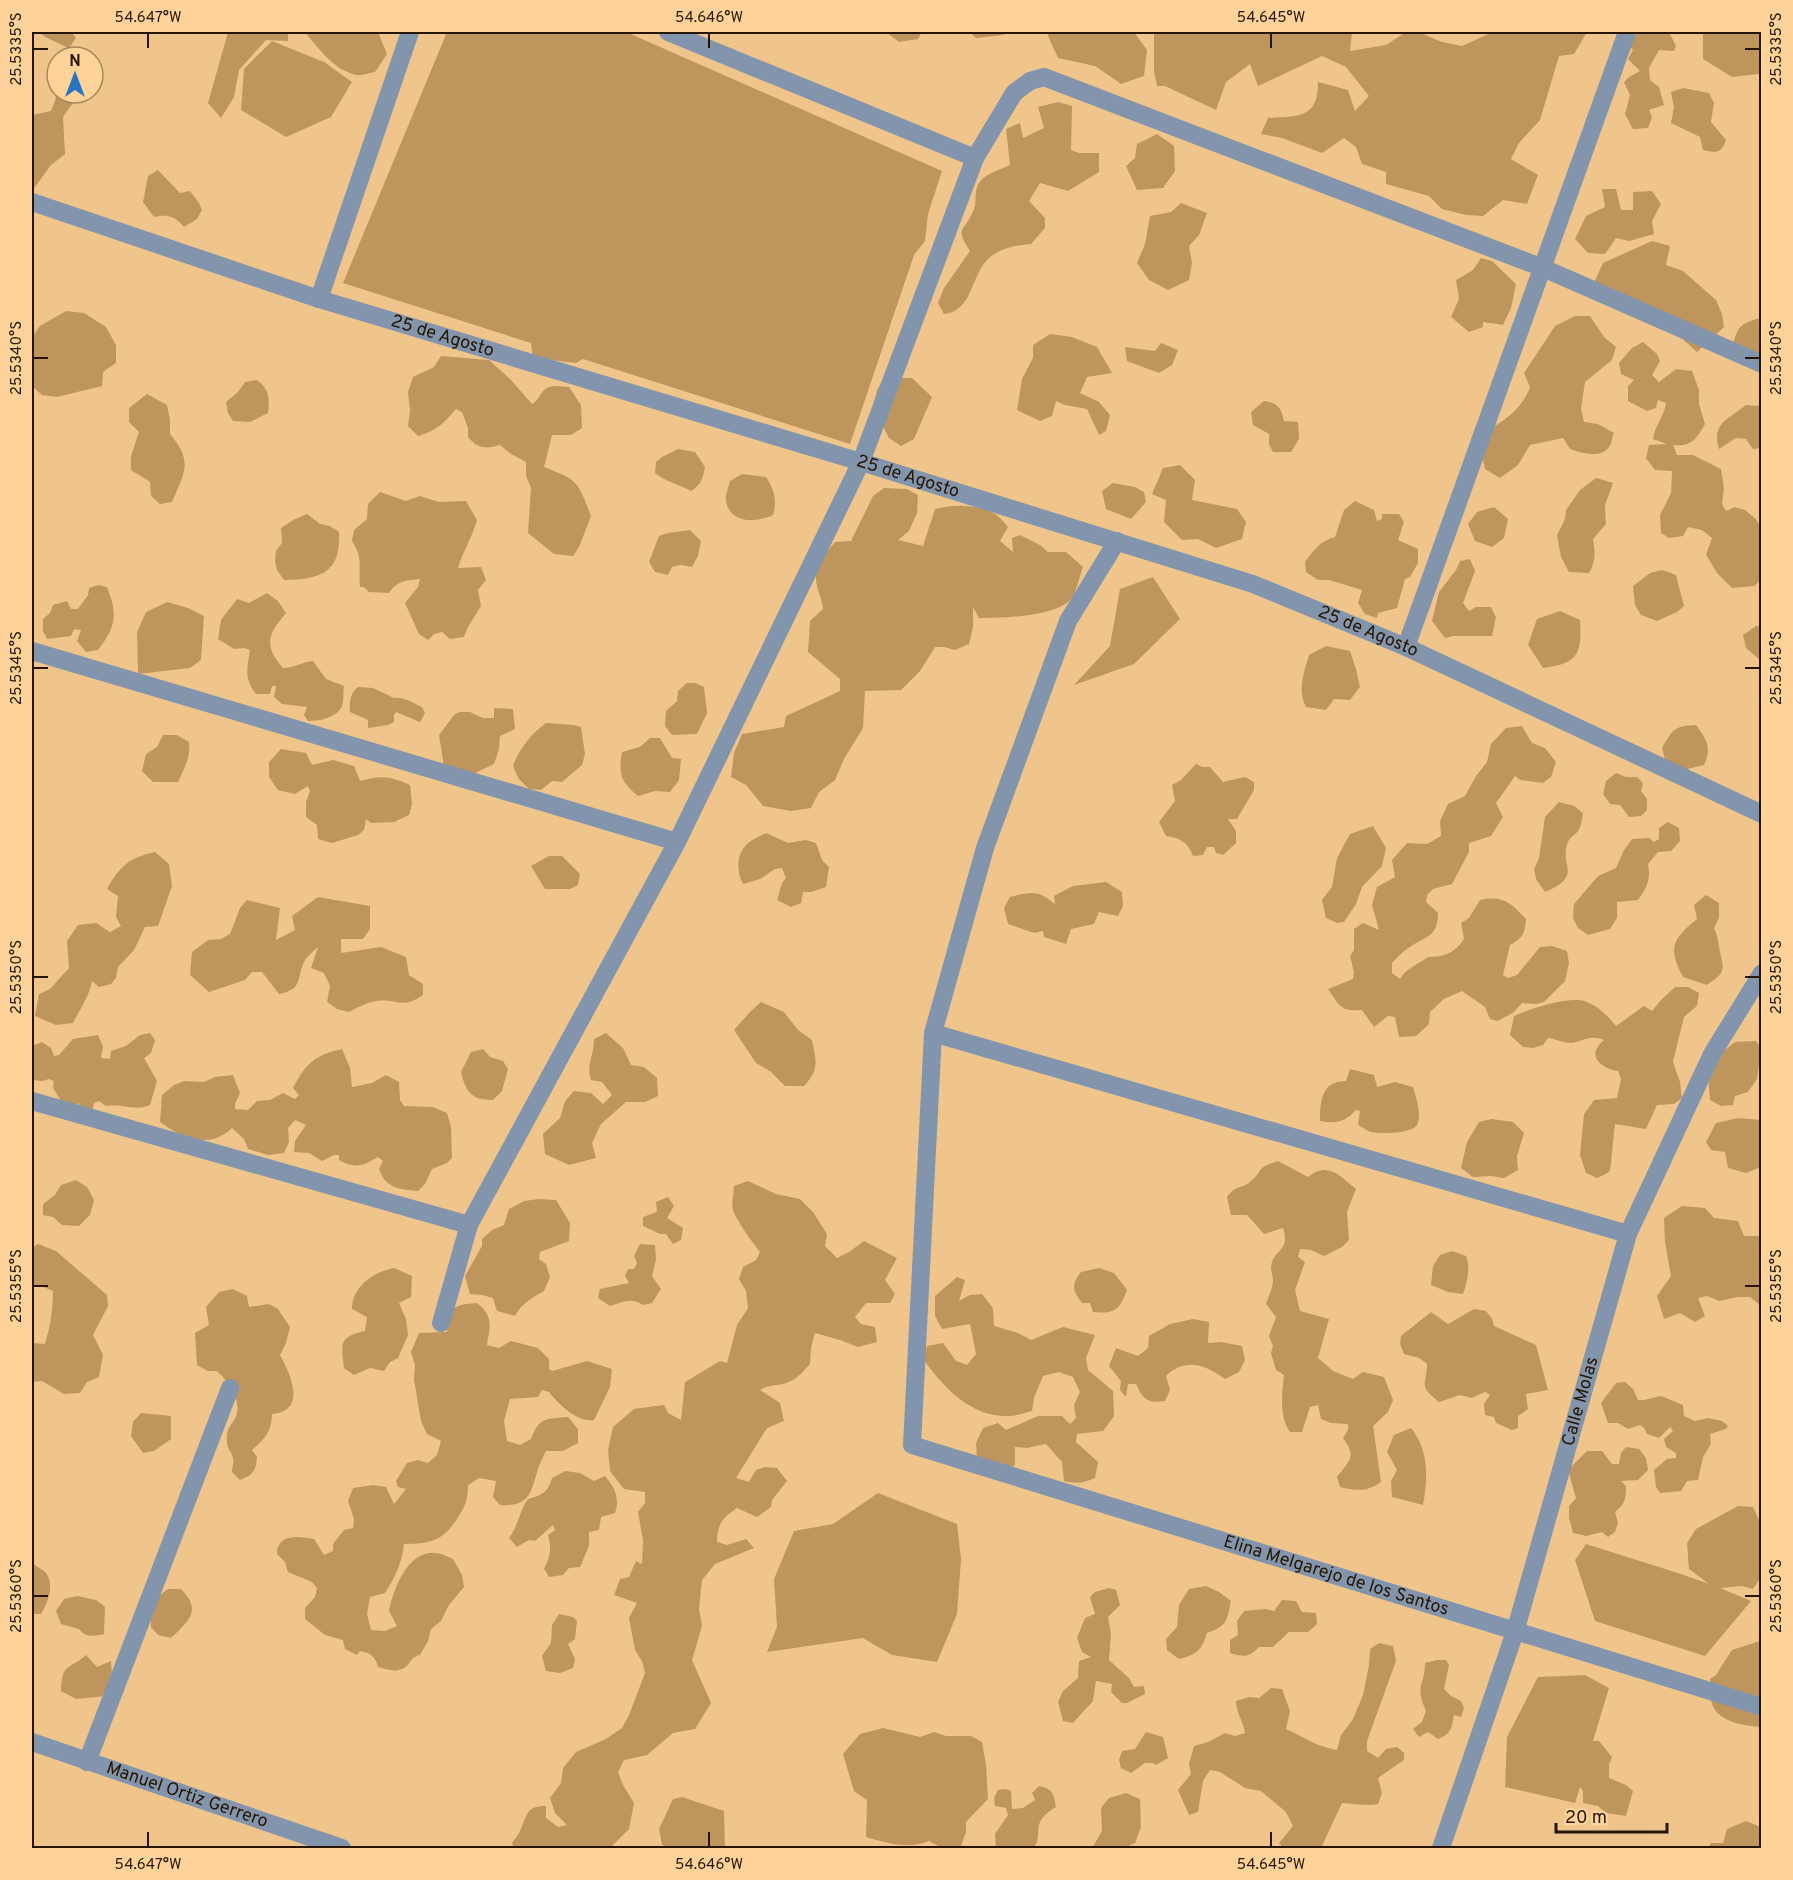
<svg xmlns="http://www.w3.org/2000/svg" width="1793" height="1880" viewBox="0 0 1793 1880" font-family="Overpass,sans-serif">
	<style>
		.green { fill: #bf955e }
		.lines { fill: none; stroke-linecap: round; stroke-linejoin: round }
		.minor { stroke: #8395ac; stroke-width: 18 }
		.ticks { fill: none; stroke: #251501; stroke-width: 2 }
		.labels { text-anchor: middle; dominant-baseline: central; stroke-width: 6; stroke-linejoin: round; paint-order: stroke }
		.street-label { font-size: 18px; fill: #251501; stroke: #fed299 }
		.neatline { fill: none; stroke: #251501; stroke-width: 2 }
		.ticks-label { font-size: 15px; text-anchor: middle; fill: #251501 }
	</style>
	<rect width="100%" height="100%" fill="#f0c58c"/>
	<path class="green" d="M38,32H71L76,38L69,48L47,38Z
		M228,32H288V41L266,40L239,70L234,97L221,118L208,103Z
		M305,32H378L387,54L375,72C369,73 362,76 356,75C334,70 318,48 305,32Z
		M447,32H626L942,171L928,214L925,241L914,255L850,444L583,359L576,363L533,358L531,343L343,283Z
		M886,32H922L918,39L899,42Z
		M970,32H1007L1003,35L976,38Z
		M1049,32H1134L1147,50L1144,76L1121,84L1095,66L1058,58L1048,36Z
		M1154,32H1352L1350,51L1386,45L1406,32H1418L1442,42L1462,46L1493,32H1587L1574,54L1559,56L1540,120L1519,143L1511,159L1538,175L1527,204L1503,200L1483,216L1466,215L1442,209L1429,196L1386,184V172L1362,164L1356,147L1344,138L1322,153L1282,138L1261,134L1268,118C1299,116 1318,119 1318,82L1348,90L1355,111L1369,96L1346,67L1322,56L1258,86L1250,64L1226,82L1216,110L1165,86H1157L1154,71Z
		M1637,32H1669L1676,46L1674,51L1659,50L1649,68L1650,80L1659,87L1664,105L1649,110L1652,117L1648,128L1633,129L1625,114L1630,95L1624,82L1629,77L1640,71L1628,59L1633,50L1624,41L1628,35Z
		M1706,32H1760L1762,69L1759,74L1732,77L1703,59V33Z
		M272,41L324,62L352,82L331,117L286,137L241,110L244,69Z
		M57,73V93H80L63,117L65,154L51,165L35,187L32,188V115L51,111L56,98L48,79Z
		M1683,88L1709,93L1714,103L1711,122L1726,140C1721,154 1716,153 1703,150L1700,137L1671,123L1674,107L1671,92Z
		M1058,102L1072,106L1071,150L1079,153H1099V172L1068,191L1040,183L1029,201L1045,218V228L1031,244C1016,245 1002,248 990,257C970,274 974,311 944,314L938,303L944,288L970,251C953,225 966,232 974,209C977,202 974,192 978,185C983,174 1000,170 1010,165L1006,129L1020,123L1023,138L1044,128L1038,107Z
		M1157,134L1174,146L1175,171L1163,188L1137,190L1126,166L1135,158L1137,144Z
		M158,170L180,193L190,191L199,203L202,210L197,219L184,227C175,216 168,214 154,217L143,202L148,176Z
		M1602,189H1616L1621,210H1633V192L1652,191L1661,204L1652,221L1654,234L1629,241L1616,238L1605,254L1588,253L1575,239L1586,216L1605,207Z
		M1181,203L1207,213L1199,235L1189,246L1192,263L1189,280L1168,290L1149,280L1137,263L1145,244L1150,216L1171,212Z
		M1652,241L1670,246L1666,265L1683,271L1716,300L1722,314L1724,327L1697,352L1678,335L1594,283L1603,263Z
		M1481,258L1492,261L1516,284L1511,308L1503,325L1483,322V327L1469,332L1451,317L1459,299L1456,280L1473,270Z
		M66,311L84,313L106,327L116,345V363L103,372L102,386L57,397L42,395L32,386V337L40,326Z
		M1575,316H1590L1604,337L1616,347L1612,360L1585,382L1581,409L1584,422L1598,424L1614,433C1612,436 1612,444 1609,447C1601,459 1581,453 1570,449L1563,438L1530,445L1518,465L1500,478L1485,469L1481,451L1483,433C1504,421 1522,410 1530,387L1524,373L1555,326Z
		M1761,318V359L1732,347C1739,325 1739,324 1761,318Z
		M1050,334L1072,337L1097,347L1112,373L1087,377L1080,393L1099,402L1110,415L1106,431L1099,435L1087,409L1065,405L1056,401L1052,416L1040,421L1017,410L1022,379L1033,358V345Z
		M1643,342L1657,354L1660,361L1652,375L1659,382L1676,369L1692,371L1699,390V404L1705,424C1696,440 1691,447 1673,445L1677,455H1693L1721,469L1724,488L1722,504L1726,511L1734,507L1745,510L1756,519L1761,528V580L1754,586L1732,588L1717,573L1706,555L1712,538L1702,530L1688,527L1683,536L1669,538L1661,533L1660,515L1671,493L1672,471L1655,470L1646,458L1649,445L1667,444L1653,439C1655,425 1664,417 1666,403L1658,400L1656,408L1647,411L1628,401V386L1634,380L1621,374L1619,363L1632,348Z
		M1161,343L1178,350L1172,365L1159,373L1127,361L1125,347L1155,351Z
		M441,356L489,360L510,379L532,404C540,400 541,389 549,387C555,385 563,387 569,387L581,405L582,428L571,435H552L544,467C579,481 577,480 591,516L579,547L573,556L554,554L528,533L531,488L526,476V462L511,454L500,445C486,449 478,449 468,437V428L462,412L456,409C444,423 436,431 418,436L408,426L410,411L408,392L413,377L434,367Z
		M885,377L912,378L932,397L914,439L901,446L889,438L873,407L877,390Z
		M257,380C269,389 270,398 268,413L250,422L233,421L228,413L226,402L238,392L245,382Z
		M147,394L167,405L170,420V434C193,461 185,472 172,502L160,504L151,496L150,482L131,470V456L139,432L129,422V408Z
		M1264,401C1278,403 1281,407 1284,421L1298,422L1299,439L1291,452H1273L1269,444V434L1253,425L1251,412Z
		M1746,405L1761,406V448L1753,449L1746,439L1736,438L1719,449C1711,423 1729,419 1746,405Z
		M678,449L695,452L705,467C703,478 701,485 691,491C678,484 666,482 655,473L656,462L662,457Z
		M1180,465L1195,480L1192,500L1237,509L1246,522L1242,539L1216,548L1198,539L1182,540L1164,522L1166,500L1152,494L1163,468Z
		M742,474L766,477C775,491 777,500 773,515C756,523 729,524 726,500C725,495 729,486 730,481Z
		M1596,478L1613,483L1605,505L1606,524L1593,539C1595,551 1596,562 1589,573L1569,572L1561,557L1557,535L1565,519L1566,510L1580,490Z
		M1113,483L1135,487L1144,492L1146,502L1131,519L1106,509L1102,491Z
		M884,488L907,489L918,495L917,513L909,531L898,540L923,546L935,509C951,504 978,504 993,513C999,516 1004,522 1008,527L1000,541L1013,552L1012,538L1020,535L1040,545L1048,552H1066L1083,567C1080,575 1076,593 1071,599C1056,617 1001,618 979,618L973,607V627L969,644L955,650L944,647H935L920,671L901,690L865,691L863,728L844,759L835,780L819,792L811,808L791,811L763,806L746,785L731,777L734,753L742,734L784,727L786,716L840,691V679L808,652L810,621L823,609C822,599 817,590 816,580C814,566 827,552 835,542L851,541L873,496Z
		M380,492L406,501L420,496L439,502L466,501L477,520C472,538 463,551 458,568L481,567L486,580L478,590L481,606L468,627L464,637L450,639L442,632L434,634L428,640L419,634L405,603L418,587L420,579C406,580 397,581 389,593L369,592L364,587H360C358,566 364,560 352,541L354,530L367,519L368,504Z
		M1355,501L1374,510L1377,521L1382,519V514H1399L1404,522L1398,540L1418,549V563L1410,577L1405,579L1397,608L1378,613L1377,618L1365,614L1358,603L1362,590L1329,580H1318L1306,572L1305,562C1313,551 1321,540 1335,537L1344,510Z
		M1494,507L1508,519L1504,538L1492,547L1475,541L1468,524L1477,512Z
		M307,514L320,524L330,526L339,532C341,573 321,579 284,580L277,570L275,561L276,551L282,543L281,528L293,520Z
		M690,530L701,541L698,556L692,567L681,565L672,567L668,575L655,572L649,562L659,536L668,533Z
		M1470,559L1475,571L1463,603L1469,611L1476,607H1491L1496,617L1492,636H1453L1445,638L1432,621L1439,592L1456,570L1460,561Z
		M1662,570L1676,575L1684,606L1677,612L1657,621L1641,615L1635,605L1633,586L1650,573Z
		M1153,577L1180,619L1134,664L1074,685L1110,646L1120,589Z
		M98,585L107,587C118,614 116,627 98,650L86,652L77,641L81,630L74,629L71,636L47,639L43,631V619L50,613L53,605L67,601L71,609H78L88,595L89,588Z
		M267,593L278,601L286,613C268,634 263,645 283,668C294,668 302,662 313,661L326,679L344,686C343,692 344,701 342,706C337,718 319,721 308,721L304,715L307,707L282,704L274,697L276,686H272L270,694H256C244,679 247,668 250,650L244,648L234,649L218,639L221,620L237,599L249,603Z
		M167,602L188,608L204,616L201,660L190,668L138,674L137,632L146,612Z
		M1560,611L1580,620C1582,655 1578,663 1543,668L1528,645L1537,619Z
		M1756,626H1761V661L1746,648L1743,635Z
		M1326,646L1350,651L1356,669L1360,687L1350,700L1334,699L1326,710L1306,707C1297,691 1304,672 1309,655Z
		M687,683H695L704,687L707,713L697,734L672,735L665,726L666,711L677,701L678,691Z
		M358,687L373,688L394,698C402,696 414,703 422,707L425,713L420,722L396,712L394,715V722L388,725L368,728V720L350,712C349,703 350,693 358,687Z
		M494,708L513,709L515,729L500,736L499,749L494,764L471,775L444,766L439,735L454,715L459,712H470L483,718H494Z
		M546,723L574,725L581,727L585,754L582,765L562,782L552,781L541,790L529,789L518,778L513,766C519,749 531,734 546,723Z
		M1696,725C1707,740 1712,748 1704,765L1679,771L1667,767L1662,748C1673,729 1674,726 1696,725Z
		M1522,726L1532,743L1545,748L1556,762L1551,777L1543,783L1520,780L1515,776L1496,803L1503,817L1491,836L1469,843V852L1452,884L1433,889L1427,895L1426,902L1438,913C1438,937 1426,936 1410,947C1403,951 1398,957 1392,963V973L1400,979C1406,968 1418,965 1428,957C1444,957 1455,953 1464,939L1461,923L1469,918L1480,900C1503,895 1511,903 1526,919C1525,933 1523,938 1510,945L1503,975L1508,978L1517,975L1540,947L1552,946L1567,951L1569,963L1565,981L1544,1002L1536,1004L1522,1003L1514,1012L1498,1021L1490,1019L1485,1007L1462,991L1444,999L1430,1012L1429,1024L1416,1036L1399,1037L1395,1017L1388,1016L1374,1027L1362,1010C1340,1012 1339,1005 1328,989L1353,979L1354,972L1350,956L1354,950V929L1363,923L1379,930L1372,905L1377,887L1395,877L1392,860L1407,843L1427,844L1441,836L1440,821L1448,804L1465,796L1476,776L1487,762L1491,744L1506,728Z
		M163,735H177L189,742C191,757 184,769 178,782H153L142,771L146,754L157,747Z
		M650,738H660L672,758L681,759L679,780L670,792L655,791L638,796C621,782 618,775 622,752L640,747Z
		M281,749L306,753L312,765L333,760L354,766L360,781C381,775 390,776 410,785L412,804L409,815L394,822L371,823L366,819L364,830L358,835L332,843L318,839L317,825L306,817V802L310,791L308,786L295,794L278,790L269,777V762Z
		M1196,764L1202,767H1210L1223,782L1245,777L1254,782V790L1237,819H1228L1236,831V843L1223,855L1216,853L1214,847H1207L1203,855L1193,856C1188,842 1180,838 1166,836L1159,822L1175,801L1172,785L1181,780Z
		M1616,773L1626,777H1637L1643,783L1641,791L1647,799V810L1641,816L1629,817L1620,805L1610,804L1603,794L1606,781Z
		M1559,802L1574,806L1583,813C1582,819 1581,827 1578,831C1574,836 1570,837 1568,842C1558,866 1585,875 1545,892L1536,879L1534,869L1539,858L1545,817Z
		M1668,822L1679,828L1680,841L1671,851L1658,852L1648,864C1651,880 1647,887 1638,900L1617,902V918L1610,929L1588,935L1578,928L1573,918L1574,904L1598,876L1616,868L1624,850L1632,839L1649,838L1654,842L1659,839V828Z
		M1373,826L1386,848L1382,866L1362,887L1356,904L1344,922L1337,923L1326,918L1322,900L1332,887L1337,858L1350,834Z
		M766,833L788,843L806,840L816,843L822,860L829,867L826,887L811,892H803L801,903L791,907L777,900L782,883L786,878L782,868L775,869L760,879L743,884C736,871 736,854 748,843C753,839 761,836 766,833Z
		M155,852L169,864L172,886L158,926L145,927L134,950L118,967L116,978L111,984L99,987L92,981C89,997 80,1009 73,1023L56,1025L35,1016L39,994L50,989L69,968L67,941L78,925L96,923L110,932L121,926L116,917L118,896L107,889C120,866 129,858 155,852Z
		M549,856H562L580,874L578,885L570,889H545L531,866Z
		M1106,882L1122,892L1123,906L1118,916L1099,912L1094,924L1071,929L1066,944L1044,937L1043,931L1034,933L1008,924L1004,908L1010,897C1031,892 1037,889 1055,904L1054,896L1073,886Z
		M1706,895L1719,903V918L1714,928C1718,936 1718,942 1720,952C1725,972 1724,973 1707,985L1683,977C1667,947 1673,939 1697,919L1694,905Z
		M318,897L370,906V929L363,939H341V953L381,947L406,957L409,975L423,984V995C402,1010 397,998 376,1001C366,1003 358,1007 349,1012L337,1009L327,1002L330,986L324,973L311,968L318,947C313,952 307,956 304,962C296,980 303,989 279,994L262,972H252L245,980L209,992L190,975L192,952L208,940L221,939L230,934L240,908L247,900L280,908L276,940L295,930L292,916Z
		M1675,987H1688L1699,993L1697,1006L1684,1017L1673,1062L1680,1082L1682,1098L1674,1104L1657,1105L1646,1129L1615,1124C1614,1131 1611,1167 1610,1170C1608,1174 1601,1176 1597,1178L1586,1173L1580,1155L1584,1114L1594,1100L1617,1098L1621,1079L1618,1071C1607,1070 1590,1060 1597,1048C1599,1044 1602,1042 1604,1040C1593,1035 1587,1039 1576,1042C1567,1045 1557,1039 1548,1038L1543,1045L1533,1048L1523,1047L1510,1035L1514,1016C1529,1009 1572,995 1587,1002C1599,1007 1608,1016 1616,1026L1644,1006L1652,1011L1661,1000Z
		M761,1002L784,1012L798,1030L812,1040C816,1061 820,1069 804,1086H785L771,1072L756,1063L734,1030L750,1012Z
		M150,1033L155,1040L151,1053L144,1058L157,1081L150,1105C132,1112 123,1103 106,1106L99,1101L94,1103L93,1109L80,1106L78,1103L73,1106L61,1101L53,1088L54,1081L49,1079L43,1081L32,1080V1046L42,1042L51,1048L54,1056L59,1055L73,1039L98,1035L103,1047L101,1058L110,1059L111,1051L126,1046L140,1035Z
		M606,1033L623,1048L631,1065L644,1067L657,1078L658,1096L645,1102H626L601,1124L592,1143L596,1158L569,1165L545,1154L543,1134L560,1118L565,1101L574,1091L591,1093L603,1104L612,1095L602,1082L591,1080C586,1064 594,1056 594,1039Z
		M1756,1041L1761,1049L1757,1079L1748,1092L1735,1096L1733,1105L1721,1106L1710,1100L1708,1075L1720,1054L1735,1042Z
		M342,1049L350,1068L352,1087L372,1083L386,1075L399,1082L400,1100L404,1106L433,1107L447,1113L451,1127L452,1158L447,1163L432,1169L425,1184L418,1191C399,1189 386,1189 379,1169L383,1161L378,1157C363,1166 354,1169 339,1160V1155H334L322,1161L309,1153L294,1152L295,1141L306,1125L295,1120L288,1128L289,1142L284,1153L268,1155L248,1149L244,1139L232,1128C210,1150 182,1138 160,1122L162,1095L174,1085L184,1081L204,1082L215,1077L233,1075L240,1093L235,1104V1109L248,1110L257,1101L270,1100L283,1093L295,1099L299,1095L293,1088C306,1063 315,1055 342,1049Z
		M483,1049L490,1057L503,1061L508,1069L502,1091L493,1100C471,1100 466,1092 461,1072L471,1052Z
		M1350,1069L1374,1075L1377,1087L1395,1082L1413,1087C1416,1098 1422,1114 1417,1125C1412,1134 1379,1134 1371,1132C1367,1131 1362,1127 1358,1125L1360,1111L1356,1110C1345,1122 1336,1124 1320,1121C1320,1100 1322,1081 1346,1081Z
		M1738,1118L1761,1120V1167L1746,1173L1728,1168L1725,1152L1711,1150L1706,1142L1716,1123Z
		M1492,1119L1513,1122L1524,1133L1517,1156L1518,1170L1504,1178L1491,1176L1473,1177L1461,1168L1467,1142L1479,1122Z
		M1278,1161L1308,1177C1329,1161 1339,1176 1356,1189L1347,1212L1349,1240L1342,1247L1324,1256L1311,1250L1300,1249L1298,1257L1305,1262L1295,1290L1300,1311L1329,1319L1318,1358L1333,1371L1353,1379L1363,1372L1384,1377L1393,1400L1388,1412L1373,1426L1381,1482C1367,1492 1357,1491 1340,1487L1337,1477C1350,1460 1357,1457 1343,1438L1348,1430V1424L1331,1423L1321,1419L1318,1405L1310,1407L1302,1432H1290C1279,1417 1282,1393 1284,1375L1276,1370L1271,1353L1273,1346L1269,1336L1276,1317L1266,1304C1268,1297 1273,1288 1273,1281C1273,1276 1271,1271 1271,1267C1273,1249 1291,1252 1283,1228L1264,1234L1247,1215H1231L1227,1197C1237,1183 1242,1190 1251,1181C1265,1169 1255,1168 1278,1161Z
		M76,1180L87,1187L94,1200L90,1215L79,1226L62,1225L53,1217L43,1215V1204L55,1195L61,1185Z
		M748,1181L776,1194L800,1199L813,1212L827,1234L825,1246L837,1258L849,1252L864,1241L897,1258L885,1280L895,1294L890,1303H866L855,1317L861,1324L875,1327L877,1342L858,1347L840,1340L815,1333L811,1348L810,1364C802,1373 795,1381 783,1384C774,1386 768,1385 760,1390L780,1403L784,1421L767,1428L736,1478L749,1482L756,1470L765,1467L777,1468L787,1481L772,1500L771,1507L757,1517L737,1508C722,1518 717,1525 717,1542L727,1545L746,1539L754,1548L715,1564L702,1580L699,1609L702,1626L692,1660L711,1703L695,1729L673,1733L647,1755L624,1760L618,1772L623,1785L634,1803L629,1829L613,1845L612,1848H514L512,1843C515,1839 518,1835 520,1831C528,1815 525,1806 546,1806V1818L558,1827L567,1825L555,1813L550,1798L561,1783L563,1768L576,1752L606,1739L622,1728L629,1715L645,1673L642,1661L635,1650L629,1618L637,1603L614,1595L620,1579L629,1577L636,1561L642,1564L643,1540L638,1512L645,1503V1492L624,1489L610,1471L608,1450L613,1427L634,1409L664,1405L668,1413L681,1420L685,1382L720,1361L727,1363L737,1325L748,1308L746,1291L739,1279L743,1267L756,1260L760,1252C753,1243 736,1220 733,1210C731,1204 734,1193 734,1186Z
		M668,1197L674,1206L667,1218L683,1228L681,1240L673,1244L666,1234H660L643,1226V1217L657,1212L656,1202Z
		M539,1199L556,1200L570,1223L569,1241L540,1252L539,1259L546,1264L550,1277L544,1291C532,1298 522,1303 515,1316L497,1311L493,1298L482,1295L470,1294L465,1276L482,1246V1239L492,1230L504,1225L509,1209L524,1201Z
		M1682,1206L1705,1208L1714,1218L1738,1221L1744,1236H1761V1306L1750,1297H1737L1719,1301L1707,1296L1698,1298L1705,1316L1695,1322L1680,1313L1664,1319L1657,1296L1671,1276L1665,1242L1664,1218Z
		M38,1244L56,1251L107,1295L108,1306L93,1335L103,1355L99,1377L87,1382L80,1393L64,1394L42,1381L32,1382V1341L33,1343L45,1344C50,1327 53,1310 53,1291L39,1285L32,1287V1248Z
		M640,1244L655,1245L656,1260L652,1276L661,1289L652,1303L643,1305C631,1297 623,1302 610,1306L598,1298L600,1289L629,1283L625,1276L628,1269H634L637,1263L634,1256Z
		M1452,1251L1466,1256C1471,1268 1467,1282 1463,1294L1448,1292L1431,1285L1433,1266L1440,1255Z
		M394,1268L412,1276L411,1297L399,1303L406,1319L408,1335L398,1358L390,1362L384,1371L370,1368L354,1375L344,1368C341,1342 339,1337 365,1331L367,1317L352,1309C352,1287 373,1272 394,1268Z
		M1099,1268L1114,1273L1127,1290C1119,1310 1116,1314 1093,1312L1090,1303H1082C1072,1290 1071,1285 1081,1272Z
		M957,1277L965,1280L959,1301L970,1295L982,1294L993,1308L994,1326L1018,1333L1031,1340L1063,1327L1095,1335L1086,1358L1088,1370L1113,1391L1114,1416L1103,1431L1077,1434L1076,1442L1098,1462L1095,1478C1084,1483 1076,1484 1064,1481L1062,1462L1046,1444L1027,1448L1015,1447V1465L1003,1470L977,1459L976,1443L983,1428L998,1423L1006,1430L1038,1416H1062L1070,1424L1076,1418L1074,1405L1080,1392L1073,1377L1059,1372L1043,1376L1034,1398L1032,1411C1024,1413 1016,1416 1008,1416C971,1417 944,1388 924,1360L927,1346L943,1343L956,1361L967,1365L976,1354L970,1324L942,1329L935,1316V1296Z
		M233,1289L247,1296L249,1307L269,1304L278,1309L290,1327L286,1343L280,1355C290,1373 308,1411 272,1414C272,1431 264,1440 252,1450L257,1457C256,1471 253,1475 240,1480L232,1472C232,1468 234,1462 233,1458C231,1449 226,1450 227,1436C227,1427 233,1424 236,1416C242,1400 228,1381 217,1371H208L197,1365L195,1333L209,1325L206,1307L219,1292Z
		M477,1303C494,1317 490,1326 487,1345L499,1348L511,1341L538,1348L549,1359V1369L552,1371L587,1361L612,1369L610,1387L594,1420C578,1423 558,1404 549,1392L542,1390L538,1397L510,1399L504,1421L507,1441L520,1445L531,1439C539,1417 546,1419 568,1417L578,1429V1443L563,1451H546C543,1457 540,1463 538,1469C531,1492 530,1507 500,1505L493,1497L496,1481L479,1478L468,1485C468,1501 465,1506 457,1519C443,1541 429,1544 404,1544C402,1562 395,1578 385,1593L370,1597L367,1614L371,1630L385,1631L397,1626L389,1611C393,1590 408,1550 435,1553C441,1553 448,1557 453,1559L462,1575L464,1587L449,1605L441,1621L431,1629L428,1641L420,1655C409,1658 412,1663 404,1668C396,1673 386,1669 378,1667C375,1656 371,1653 360,1651L357,1655L345,1649L343,1640L325,1635L305,1619V1608L315,1597L317,1588L312,1582L288,1572L285,1562L277,1554C277,1533 300,1536 314,1539L324,1555L333,1551V1544L344,1530L353,1528L354,1519L348,1501L353,1488L373,1485L386,1487L394,1504L406,1489L398,1487L396,1481L407,1463L418,1460L428,1463L437,1455L441,1441L427,1434L421,1421L414,1380L415,1365L411,1352L419,1333L447,1332C451,1307 451,1305 477,1303Z
		M1474,1309L1486,1311L1492,1319L1494,1326L1536,1345L1548,1390L1526,1394L1528,1409L1518,1416V1428L1512,1430L1496,1423L1494,1417L1485,1415L1484,1404L1490,1395L1485,1392L1472,1398L1460,1395L1439,1402C1418,1385 1426,1388 1427,1364L1419,1358L1404,1354L1400,1344L1401,1336L1431,1312L1448,1324Z
		M1193,1319L1209,1322L1208,1343L1221,1342L1242,1346L1245,1360L1239,1372L1225,1379C1206,1365 1185,1357 1166,1376L1170,1390L1165,1401C1147,1404 1143,1399 1136,1384H1128L1126,1397L1120,1390L1121,1381L1109,1366L1116,1348L1138,1356L1148,1348L1149,1336L1170,1324Z
		M1625,1382L1633,1389L1638,1400H1644L1661,1396L1683,1405L1684,1416L1695,1421L1708,1418L1722,1421L1728,1426L1726,1429L1710,1434L1711,1444L1703,1457L1698,1480L1687,1481L1681,1491L1660,1493L1656,1487L1654,1470L1667,1459L1676,1458V1453L1666,1447L1664,1439L1673,1431L1670,1427L1659,1438L1647,1434L1644,1428L1640,1425L1628,1429L1618,1423H1608L1601,1403L1616,1383Z
		M141,1413L171,1416V1439L154,1451L143,1453L131,1436L133,1422Z
		M1411,1428C1429,1450 1428,1478 1423,1505L1392,1497L1391,1481L1397,1470L1387,1452L1394,1435Z
		M1626,1447L1639,1449L1646,1458L1648,1470L1638,1480L1621,1481L1626,1486C1626,1499 1625,1504 1615,1512L1618,1523L1615,1532L1608,1537L1602,1532L1586,1536L1573,1533L1569,1518V1506L1576,1498L1568,1470L1587,1451H1602L1612,1464H1619L1621,1453Z
		M565,1471L580,1473L594,1481L605,1476C615,1488 620,1498 615,1513L601,1517L599,1530L589,1532V1546L580,1567L569,1568L563,1575L549,1577L544,1569C550,1557 552,1549 548,1535L555,1530L553,1525L535,1541L529,1540L517,1547L509,1538C519,1525 519,1511 528,1499C543,1495 548,1492 552,1478Z
		M878,1493L957,1524L961,1559L957,1614L937,1662L892,1655L863,1638L767,1652L777,1627L774,1579L794,1531L833,1524Z
		M1738,1506L1753,1507L1759,1520V1534L1762,1541V1574L1761,1577L1753,1589L1742,1586L1720,1588L1751,1601L1705,1656L1595,1621L1575,1560L1586,1544L1681,1574L1709,1584L1689,1569L1687,1543L1696,1529Z
		M32,1562C35,1566 40,1568 44,1571C56,1582 48,1603 41,1614H32Z
		M1206,1586L1219,1592L1231,1601C1227,1621 1227,1626 1207,1633C1202,1650 1196,1655 1179,1659L1167,1650L1166,1639L1177,1627L1179,1605L1189,1589Z
		M1109,1588L1116,1590L1120,1605L1108,1617L1111,1634L1109,1660L1129,1678L1134,1687L1144,1686L1145,1694L1127,1703H1122L1111,1692L1112,1684L1096,1681L1093,1701L1073,1723L1063,1721L1058,1702L1063,1691L1078,1678L1079,1661L1091,1657L1082,1652L1077,1638L1085,1618L1095,1614L1090,1597L1095,1592Z
		M168,1589H181C203,1611 188,1621 171,1638L158,1635L151,1627C151,1607 151,1601 168,1589Z
		M78,1596L96,1600L105,1607L104,1634C93,1636 86,1638 79,1629L61,1624L56,1611L64,1599Z
		M1282,1600L1296,1601L1302,1612L1316,1613L1317,1624L1308,1632H1289L1273,1647H1259C1249,1658 1243,1657 1230,1653V1640L1238,1635L1237,1621L1244,1611L1265,1609L1274,1611Z
		M559,1614L573,1617L577,1621L575,1639L568,1644L575,1659L573,1668L560,1673L546,1671L542,1656L551,1643L552,1625Z
		M1761,1638V1727C1745,1726 1718,1722 1712,1704C1710,1697 1711,1687 1710,1679L1716,1675L1732,1650L1760,1641Z
		M1379,1643L1393,1646L1396,1661L1367,1741V1751L1378,1758L1386,1749L1397,1747L1404,1753V1760L1378,1778L1382,1793L1378,1804C1366,1806 1355,1804 1342,1803L1321,1848H1283L1279,1843L1293,1826L1286,1812L1261,1791L1245,1788L1220,1772L1210,1770L1203,1781L1198,1812L1189,1815L1178,1790L1191,1774L1189,1764L1194,1746L1208,1742L1225,1733L1235,1736L1245,1733C1243,1721 1236,1712 1236,1701L1249,1697L1259,1698L1271,1688L1282,1689L1290,1711L1286,1729C1304,1737 1317,1747 1337,1750L1341,1735L1353,1719L1363,1695L1369,1665L1370,1649Z
		M86,1655L97,1667L111,1661L112,1677L106,1696L76,1699L61,1691C62,1662 68,1671 86,1655Z
		M1437,1660H1446L1449,1665L1444,1689L1451,1696L1461,1701L1464,1708L1461,1717L1454,1715C1452,1728 1451,1734 1438,1739L1428,1732L1419,1737L1413,1729L1422,1722L1426,1711C1414,1684 1425,1687 1425,1663Z
		M1585,1675L1609,1688L1593,1741H1599L1612,1757L1609,1765V1778L1626,1785L1633,1791L1626,1816L1606,1813L1598,1806L1583,1803V1791L1580,1787L1575,1803L1505,1787L1507,1737L1538,1677Z
		M883,1728L920,1737L934,1732L946,1736H971L982,1742L986,1765L988,1799L966,1822V1832L961,1846L942,1848L929,1841C908,1850 887,1843 866,1837L867,1800L854,1791L843,1754L860,1734Z
		M1146,1732L1163,1737L1168,1758L1156,1765L1153,1763H1145L1131,1773L1121,1768L1119,1760L1122,1751L1135,1749Z
		M1039,1786C1053,1789 1054,1794 1056,1807C1049,1811 1041,1817 1039,1825C1037,1834 1040,1841 1033,1848H996L995,1834L1008,1815L1006,1808L995,1806L994,1798L998,1790L1006,1789L1011,1791L1012,1809L1023,1808L1035,1800L1032,1793Z
		M1126,1793L1140,1799L1141,1827L1135,1843L1130,1845L1129,1848H1092L1102,1831L1101,1808L1109,1798Z
		M682,1797L724,1811L725,1848H674L662,1845L659,1829L673,1799Z
		M1746,1821L1761,1827V1848H1708L1711,1843H1723L1727,1829Z"/>
	<g class="lines">
		<g class="minor">
			<path d="M668,32L975,158"/>
			<path id="s1" d="M32,202L319,299L861,462L1253,584L1406,647L1762,814"/>
			<path d="M319,299L410,32"/>
			<path id="s2" d="M1117,541L1068,621L985,848L933,1033L912,1445L1762,1707"/>
			<path d="M1406,647L1627,32"/>
			<path d="M32,651L677,842"/>
			<path d="M933,1033L1628,1234"/>
			<path d="M32,1101L469,1225"/>
			<path d="M441,1323L469,1225L677,842L861,462L975,158L1014,93L1030,81L1044,77L1543,268L1762,364"/>
			<path id="s3" d="M32,1742L342,1848"/>
			<path d="M87,1762L230,1388"/>
			<path id="s4" d="M1441,1848L1515,1632L1628,1234L1712,1054L1762,973"/>
		</g>
	</g>
	<path class="ticks" d="M148,33V48M709,33V48M1271,33V48M33,49H48M1745,49H1760M33,358H48M1745,358H1760M33,668H48M1745,668H1760M33,977H48M1745,977H1760M33,1286H48M1745,1286H1760M33,1596H48M1745,1596H1760M148,1832V1847M709,1832V1847M1271,1832V1847"/>
	<g class="labels">
		<g class="street-label">
			<text stroke="none"><textPath href="#s1" startOffset="432">25 de Agosto</textPath></text>
			<text stroke="none"><textPath href="#s1" startOffset="918">25 de Agosto</textPath></text>
			<text stroke="none"><textPath href="#s1" startOffset="1404">25 de Agosto</textPath></text>
			<text stroke="none"><textPath href="#s4" startOffset="468">Calle Molas</textPath></text>
			<text stroke="none"><textPath href="#s2" startOffset="1384">Elina Melgarejo de los Santos</textPath></text>
			<text stroke="none"><textPath href="#s3" startOffset="164">Manuel Ortiz Gerrero</textPath></text>
		</g>
	</g>
	<rect width="1793" height="1880" fill="none" stroke="#fed299" stroke-width="66"/>
	<g transform="translate(75 75)"><circle r="28" fill="#fed299" stroke="#a7865c" stroke-width="1.5"/>
	<path d="M0-4.5L10 22L0 15L-10 22Z" fill="#2973c3"/>
	<text y="-9" font-size="16" font-weight="bold" text-anchor="middle" fill="#251501">N</text>
	</g>
	<path d="M1556 1823v9h111v-9" fill="none" stroke="#251501" stroke-width="3"/>
	<text x="1565" y="1823" font-size="18" fill="#251501" stroke="#fed299" stroke-width="4.5" paint-order="stroke">20 m</text>
	<rect x="33" y="33" width="1727" height="1814" class="neatline"/>
	<g class="ticks-label">
		<text x="148" y="22">54.647°W</text>
		<text x="709" y="22">54.646°W</text>
		<text x="1271" y="22">54.645°W</text>
		<text transform="translate(16 49) rotate(-90)" y="5">25.5335°S</text>
		<text transform="translate(1776 49) rotate(-90)" y="5">25.5335°S</text>
		<text transform="translate(16 358) rotate(-90)" y="5">25.5340°S</text>
		<text transform="translate(1776 358) rotate(-90)" y="5">25.5340°S</text>
		<text transform="translate(16 668) rotate(-90)" y="5">25.5345°S</text>
		<text transform="translate(1776 668) rotate(-90)" y="5">25.5345°S</text>
		<text transform="translate(16 977) rotate(-90)" y="5">25.5350°S</text>
		<text transform="translate(1776 977) rotate(-90)" y="5">25.5350°S</text>
		<text transform="translate(16 1286) rotate(-90)" y="5">25.5355°S</text>
		<text transform="translate(1776 1286) rotate(-90)" y="5">25.5355°S</text>
		<text transform="translate(16 1596) rotate(-90)" y="5">25.5360°S</text>
		<text transform="translate(1776 1596) rotate(-90)" y="5">25.5360°S</text>
		<text x="148" y="1869">54.647°W</text>
		<text x="709" y="1869">54.646°W</text>
		<text x="1271" y="1869">54.645°W</text>
	</g>
</svg>
